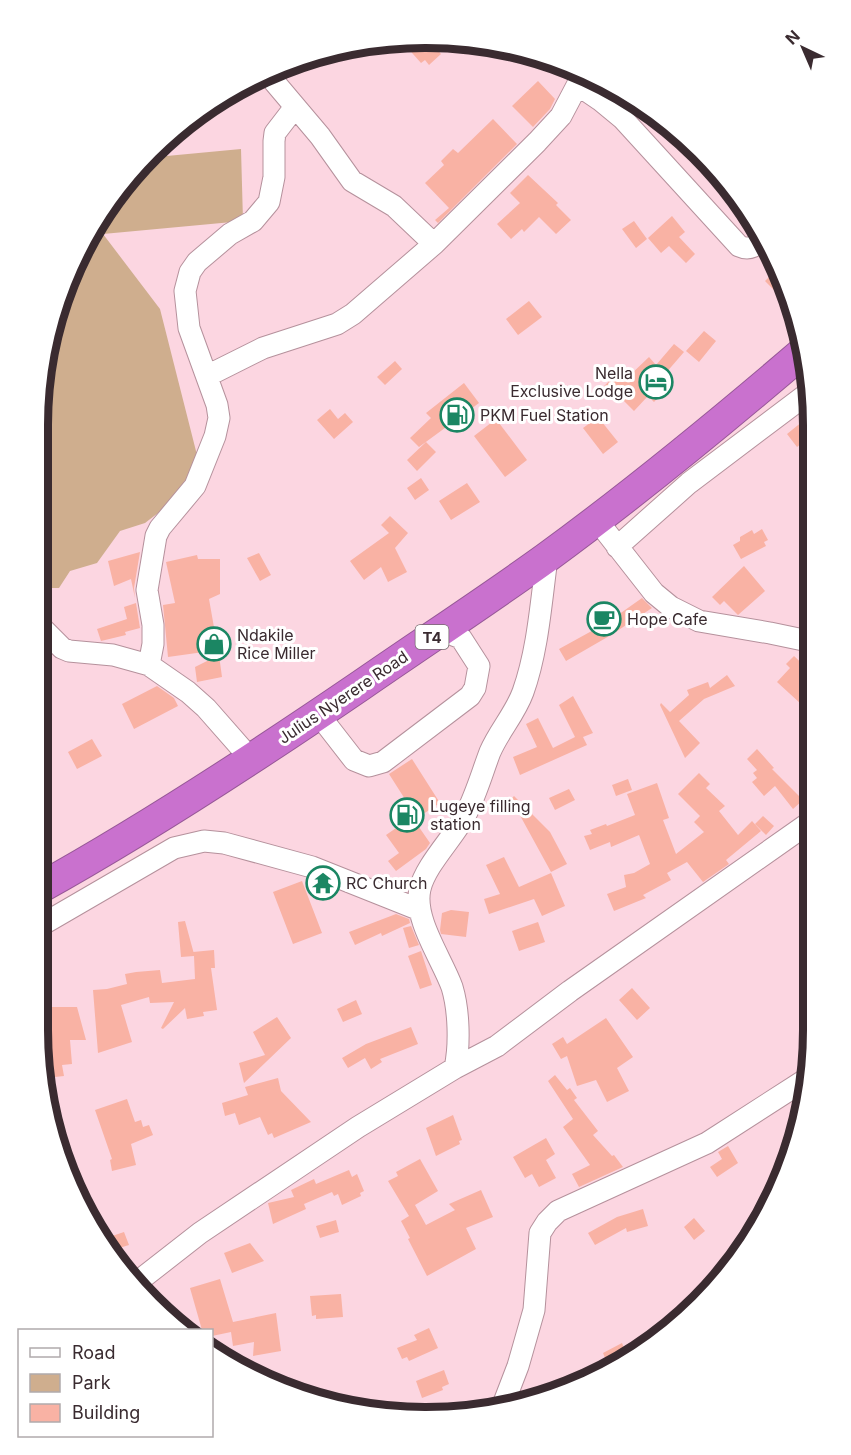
<svg xmlns="http://www.w3.org/2000/svg" width="851" height="1455" viewBox="0 0 851 1455" font-family="Inter,sans-serif">
	<style>
		.green { fill: #cfae8e }
		.building { fill: #f9b2a4 }
		.lines { fill: none; stroke-linecap: round; stroke-linejoin: round }
		.minor-casing { stroke: #b5919c; stroke-width: 23 }
		.highway-casing { stroke: #975897; stroke-width: 32 }
		.minor { stroke: #fff; stroke-width: 21 }
		.highway { stroke: #c971ce; stroke-width: 30 }
		.labels { text-anchor: middle; dominant-baseline: central; stroke-width: 6; stroke-linejoin: round; paint-order: stroke }
		.shield { fill: #fff; stroke: #756b6e; stroke-width: 1.5 }
		.shield-label { font-size: 15px; font-weight: bold; fill: #3a2b30 }
		.poi-label { font-size: 16px; fill: #3a2b30; stroke: #fff; text-anchor: start }
		.street-label { font-size: 16px; fill: #3a2b30; stroke: #fff }
		.rim { fill: none; stroke: #3a2b30; stroke-width: 8 }
	</style>
	<rect width="100%" height="100%" fill="#fcd6e1"/>
	<path class="green" d="M241,149L243,221L103,234L160,309L197,455L184,493L145,523L120,531L97,563L70,571L59,588H38V400L58,301L103,210L156,157Z"/>
	<path class="building" d="M405,45H433L441,54L429,65L425,60L421,63Z
		M538,81L555,99L550,109L533,127L512,106Z
		M493,119L517,144L438,223L435,220L449,208L425,183L444,165L441,161L453,149L458,153Z
		M528,175L558,203L556,205L571,220L556,234L539,217L524,232L522,229L511,239L497,224L520,203L510,193Z
		M672,216L685,232L679,237L695,254L686,263L669,246L661,253L648,238Z
		M634,221L647,239L636,248L622,229Z
		M778,268L786,286L778,294L765,281Z
		M529,301L542,317L518,335L506,319Z
		M704,331L716,341L699,362L686,351Z
		M674,344L684,352L665,374L673,382L654,402L648,396L634,411L622,399L619,402L604,386L620,371L627,378L649,357L656,365Z
		M395,361L402,369L385,385L377,377Z
		M464,383L479,403L419,447L410,438L431,418L426,413Z
		M330,409L338,419L345,413L353,422L334,439L317,420Z
		M813,413V434L797,447L787,434Z
		M598,417L618,442L603,454L583,428Z
		M496,419L527,460L505,477L474,436Z
		M426,442L436,452L417,471L407,460Z
		M421,478L429,490L415,500L407,488Z
		M467,483L480,502L451,520L439,501Z
		M390,516L408,533L395,548L407,572L388,582L381,567L364,580L350,561L389,533L381,525Z
		M762,529L768,540L764,542L766,546L741,559L733,545L740,541V537L752,530L754,534Z
		M140,552L134,588L135,598L131,579L114,586L108,561Z
		M259,553L271,575L260,581L247,558Z
		M197,555L198,559H220V594L209,599L218,650L168,657L163,605L175,603L166,562Z
		M744,566L765,591L738,615L724,601L720,605L712,597Z
		M642,598L652,608L611,635L566,661L559,649L608,622Z
		M136,603L140,628L125,632L126,635L101,641L97,629L127,619L124,607Z
		M219,655L222,677L197,682L195,667Z
		M794,656L813,674V715L777,682L790,668L786,664Z
		M727,675L735,686L704,699L679,721L700,743L685,758L660,705L661,703L670,712L689,695L687,690L708,682L710,688Z
		M157,686L174,698L178,706L134,729L122,704Z
		M573,696L593,733L583,737L587,745L520,775L513,757L537,747L526,724L538,718L553,748L575,737L559,705Z
		M92,739L102,756L77,769L68,752Z
		M757,749L774,768L772,769L803,800L793,809L775,786L764,796L752,782L757,778L753,773L757,770L747,759Z
		M412,759L440,803L417,818L389,774Z
		M699,773L710,784L706,788L725,806L719,811L738,835L752,821L761,831L726,860L729,864L703,882L687,862L667,873L671,880L643,895L646,898L614,911L607,894L626,887L624,875L634,873L650,864L639,835L611,847L610,842L590,850L584,836L592,834L590,830L606,824L607,826L635,815L627,794L657,783L669,818L663,820L676,854L704,832L694,822L700,816L678,794Z
		M628,779L632,790L616,796L612,785Z
		M569,789L575,800L555,810L549,798Z
		M514,796L550,832L567,864L551,872L511,799Z
		M763,816L774,826L766,835L755,824Z
		M412,817L430,843L426,849L396,871L388,861L399,853L386,835Z
		M504,857L519,887L551,873L565,906L542,916L534,899L489,914L484,899L500,894L486,865Z
		M302,881L322,933L293,944L273,892Z
		M451,910L469,912L466,937L441,934L440,930L442,913Z
		M396,914L409,919L410,923L382,936L381,933L355,945L349,932Z
		M185,921L194,954L193,952L214,950L215,968H211L217,1010L203,1012L204,1016L187,1019L185,1008L163,1029L161,1028L174,1002L150,1003L149,997L121,1005L132,1042L98,1053L93,990L107,989L127,984L125,974L136,972L160,970L162,983L195,979L194,956L181,957L178,922Z
		M538,922L545,942L519,951L512,931Z
		M411,926L419,945L409,948L403,928Z
		M421,951L432,985L420,989L408,956Z
		M632,988L650,1008L637,1020L619,1000Z
		M356,1000L362,1014L343,1022L337,1009Z
		M38,1007H77L86,1040H70L72,1064L62,1065L64,1076L46,1078L38,1030Z
		M277,1017L291,1038L244,1083L239,1063L265,1055L253,1032Z
		M606,1018L633,1057L617,1068L629,1091L607,1102L596,1080L577,1086L567,1056L561,1059L552,1044L563,1037L567,1044Z
		M411,1027L418,1044L380,1059L382,1062L371,1069L365,1058L348,1068L342,1058L366,1044Z
		M555,1075L567,1090L570,1088L577,1098L574,1100L598,1131L593,1135L612,1156L614,1155L623,1167L579,1187L572,1174L590,1165L563,1127L573,1119L548,1081Z
		M278,1078L281,1091L311,1122L274,1138L272,1133L268,1135L260,1117L239,1125L235,1113L225,1116L222,1103L248,1095L245,1087Z
		M127,1099L135,1122L141,1120L143,1127L149,1125L153,1135L131,1144L136,1165L112,1171L110,1160L112,1159L95,1110Z
		M453,1115L462,1140L459,1141L460,1144L436,1156L426,1128Z
		M546,1138L555,1154L546,1160L556,1178L539,1187L532,1174L525,1178L513,1157Z
		M728,1146L738,1163L717,1177L710,1167L722,1159L718,1152Z
		M420,1159L438,1191L415,1205L426,1225L455,1210L449,1204L481,1190L493,1217L466,1228L476,1249L427,1276L408,1239L410,1238L401,1221L409,1216L388,1181L398,1176L396,1172Z
		M349,1170L352,1177L357,1174L364,1191L360,1193L361,1196L342,1205L338,1194L334,1196L332,1192L304,1204L306,1209L273,1224L268,1203L294,1197L291,1190L314,1179L316,1184Z
		M643,1209L648,1226L627,1232L626,1228L595,1245L588,1233L617,1217Z
		M694,1218L705,1231L694,1240L684,1227Z
		M336,1220L339,1232L320,1238L316,1226Z
		M124,1232L129,1245L110,1251L103,1239Z
		M250,1243L264,1261L232,1273L224,1253Z
		M220,1279L233,1322L276,1313L281,1351L253,1356L254,1342L233,1346L231,1332L212,1336V1330H202L190,1288Z
		M341,1294L343,1317L316,1319V1315L312,1316L310,1296Z
		M429,1328L438,1348L409,1361L407,1357L402,1359L397,1348L417,1340L414,1335Z
		M622,1343L627,1356L608,1365L603,1353Z
		M444,1370L449,1384L442,1387L443,1390L422,1398L416,1381Z"/>
	<g class="lines">
		<g class="minor-casing">
			<path id="minor" d="M271,78L320,136L352,181L394,206L434,244
				M578,85L600,100L623,119L739,246C750,251 756,246 764,237
				M207,376L263,348L337,324L353,314L434,244L537,142L561,116L581,78
				M596,519L654,593L671,607L699,621L770,633L813,642
				M617,547L689,483L811,391
				M38,624L62,648L69,651L113,655L149,665L188,692L206,708L250,758
				M149,665L153,644V625L147,590L156,536L160,528L195,486L215,436L219,418L217,405L189,328L185,291L190,272L197,262L230,234L253,221L269,202L274,177V141L275,133L295,107
				M319,715L354,760L369,766L383,762L470,696L475,688L479,666L461,638L443,631
				M38,927L174,848L204,841L224,843L312,867L420,910
				M455,1068C460,1045 459,1010 452,987C442,959 413,919 420,889C425,866 453,838 465,816C476,795 482,773 490,752C499,731 515,714 523,692C538,650 541,602 547,558
				M136,1283L200,1233L358,1127L455,1068L497,1046L570,991L813,820
				M503,1405L518,1366L534,1310L540,1233L547,1222L558,1211L707,1143L808,1078"/>
		</g>
		<g class="highway-casing">
			<path id="highway" d="M38,889C148,828 256,757 360,686C422,643 485,602 546,558C635,493 720,423 803,352"/>
		</g>
		<use href="#minor" class="minor"/>
		<use href="#highway" class="highway"/>
	</g>
	<defs>
		<g id="hotel-ring" transform="scale(1.725)"><circle r="9.5" fill="#fff" stroke="#1b8663" stroke-width="1.5"/><path d="M-6-4.5h1.5V1H6V5H4.5V3h-9V5H-6ZM-4 0a1.8 1.8 0 1 1 3.6 0ZM.5 0V-2.5h3Q6-2.5 6 0Z" fill="#1b8663"/></g>
		<g id="fuel-ring" transform="scale(1.725)"><circle r="9.5" fill="#fff" stroke="#1b8663" stroke-width="1.5"/><path d="M-5.5-6h7V0h2V4h1.3V-2.5L3-4.5l.8-.8L6-3V5H2.5V1h-1V6h-7ZM-4.2-4.7v3.2H.2V-4.7Z" fill="#1b8663"/></g>
		<g id="cafe-ring" transform="scale(1.725)"><circle r="9.5" fill="#fff" stroke="#1b8663" stroke-width="1.5"/><path d="M-5.5-4.5H6V0H3Q3 3.5 0 3.5H-2.5Q-5.5 3.5-5.5 0ZM3-3.2v2h1.7v-2ZM-6 4.5H4V6H-6Z" fill="#1b8663"/></g>
		<g id="shop-ring" transform="scale(1.725)"><circle r="9.5" fill="#fff" stroke="#1b8663" stroke-width="1.5"/><path d="M-5-2.5h2.3a2.7 3.5 0 0 1 5.4 0H5L5.5 6h-11ZM-1.5-2.5h3a1.5 2.3 0 0 0-3 0Z" fill="#1b8663"/></g>
		<g id="temple-ring" transform="scale(1.725)"><circle r="9.5" fill="#fff" stroke="#1b8663" stroke-width="1.5"/><path d="M0-6L5-2H3V0L6.5 2.5H4V6H1.5V3h-3V6H-4V2.5H-6.5L-3 0V-2H-5Z" fill="#1b8663"/></g>
	</defs>
	<g fill-rule="evenodd">
		<use href="#hotel-ring" x="656" y="382"/>
		<use href="#fuel-ring" x="457" y="415"/>
		<use href="#cafe-ring" x="604" y="619"/>
		<use href="#shop-ring" x="214" y="644"/>
		<use href="#fuel-ring" x="407" y="815"/>
		<use href="#temple-ring" x="323" y="883"/>
	</g>
	<g class="labels">
		<rect class="shield" x="415.5" y="625" width="33" height="24" rx="4.5"/>
		<g class="shield-label">
			<text x="432" y="637">T4</text>
		</g>
		<g class="poi-label">
			<text x="633" y="373" text-anchor="end">Nella<tspan x="633" dy="18">Exclusive Lodge</tspan></text>
			<text x="480" y="415">PKM Fuel Station</text>
			<text x="627" y="619">Hope Cafe</text>
			<text x="237" y="635">Ndakile<tspan x="237" dy="18">Rice Miller</tspan></text>
			<text x="430" y="806">Lugeye filling<tspan x="430" dy="18">station</tspan></text>
			<text x="346" y="883">RC Church</text>
		</g>
		<g class="street-label">
			<text transform="translate(343 697) rotate(-34)">Julius Nyerere Road</text>
		</g>
	</g>
	<path d="M0 0H851V1455H0ZM425 48H426A377 377 0 0 1 803 425V1030A377 377 0 0 1 426 1407H425A377 377 0 0 1 48 1030V425A377 377 0 0 1 425 48Z" fill="#fff" fill-rule="evenodd"/>
	<path class="rim" d="M425 48H426A377 377 0 0 1 803 425V1030A377 377 0 0 1 426 1407H425A377 377 0 0 1 48 1030V425A377 377 0 0 1 425 48Z"/>
	<rect x="18" y="1329" width="195" height="108" fill="#ffffff" stroke="#b0aaac" stroke-width="1.5"/>
	<rect x="30" y="1348" width="30" height="9" fill="#ffffff" stroke="#b0aaac" stroke-width="1.5"/>
	<text x="72" y="1359" font-size="18" fill="#3a2b30">Road</text>
	<rect x="30" y="1374" width="30" height="18" fill="#cfae8e" stroke="#b0aaac" stroke-width="1.5"/>
	<text x="72" y="1389" font-size="18" fill="#3a2b30">Park</text>
	<rect x="30" y="1404" width="30" height="18" fill="#f9b2a4" stroke="#b0aaac" stroke-width="1.5"/>
	<text x="72" y="1419" font-size="18" fill="#3a2b30">Building</text>
	<g transform="translate(803 48) rotate(316)" stroke="#ffffff" stroke-width="4.5" paint-order="stroke">
	<path d="M0-4.5L10 22L0 15L-10 22Z" fill="#3a2b30"/>
	<text y="-9" font-size="16" font-weight="bold" text-anchor="middle" fill="#3a2b30">N</text>
	</g>
</svg>
